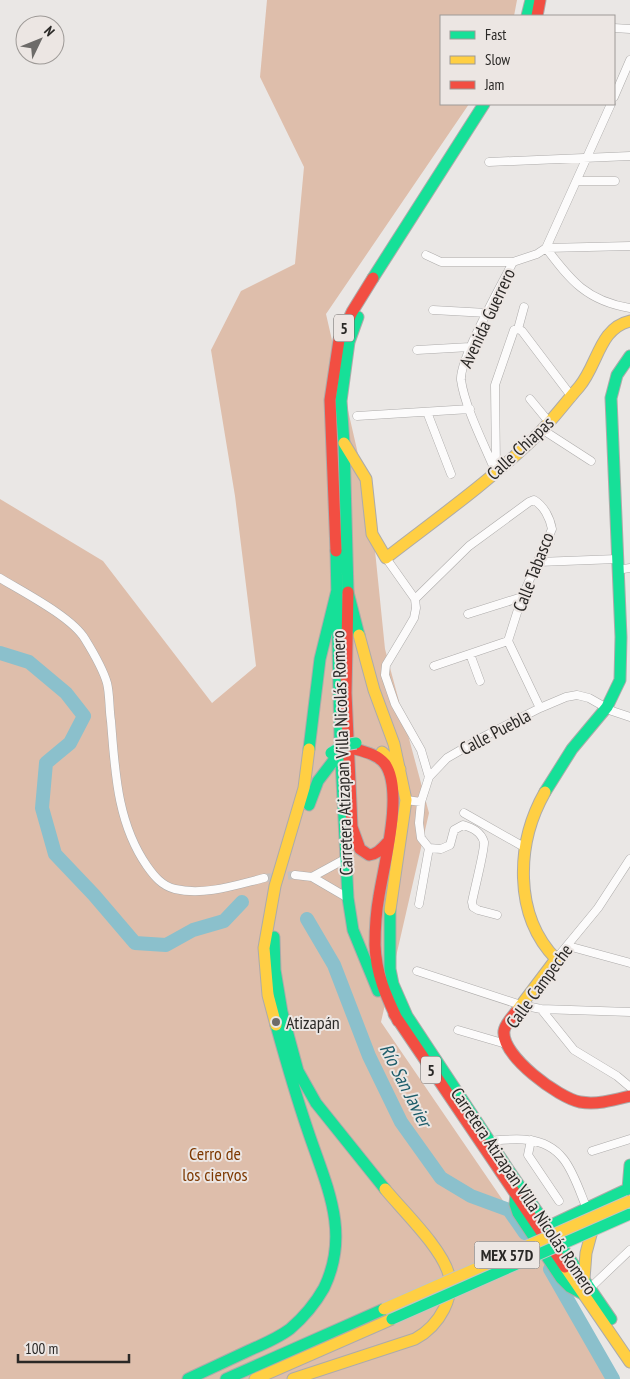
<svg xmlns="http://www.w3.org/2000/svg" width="630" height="1379" viewBox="0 0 630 1379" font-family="'PT Sans Narrow',sans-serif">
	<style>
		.forest { fill: #debeab }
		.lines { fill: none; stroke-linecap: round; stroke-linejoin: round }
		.river { stroke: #8bc0cc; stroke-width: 14 }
		.street-tunnel { stroke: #c4c1bf; stroke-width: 8; stroke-dasharray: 8 4; stroke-linecap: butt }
		.street-casing { stroke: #adabaa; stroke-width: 9 }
		.fast-casing { stroke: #adabaa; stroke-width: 13 }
		.slow-casing { stroke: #adabaa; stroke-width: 13 }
		.jam-casing { stroke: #adabaa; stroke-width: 13 }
		.street { stroke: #fcfbfb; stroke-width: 8 }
		.fast { stroke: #16e098; stroke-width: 11 }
		.slow { stroke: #ffcf43; stroke-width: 11 }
		.jam { stroke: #f24e42; stroke-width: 11 }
		.fast-bridge-casing { stroke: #c5c3c2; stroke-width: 13; stroke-linecap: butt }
		.slow-bridge-casing { stroke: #c5c3c2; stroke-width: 13; stroke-linecap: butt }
		.fast-bridge { stroke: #16e098; stroke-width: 11 }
		.slow-bridge { stroke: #ffcf43; stroke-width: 11 }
		.poi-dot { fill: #6d6b69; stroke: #ece6e3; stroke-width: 2 }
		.labels { text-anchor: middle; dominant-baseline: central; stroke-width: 4; stroke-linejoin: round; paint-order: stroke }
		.shield { fill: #ece6e3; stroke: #64615f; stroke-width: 1 }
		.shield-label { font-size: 16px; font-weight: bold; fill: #2a2826 }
		.street-label { font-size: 18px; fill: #2a2826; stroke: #ece6e3 }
		.poi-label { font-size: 18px; fill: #2a2826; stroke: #ece6e3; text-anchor: start }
		.park-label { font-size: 18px; fill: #7d3902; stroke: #ece6e3 }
		.water-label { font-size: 19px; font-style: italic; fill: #1c5c6a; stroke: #ece6e3 }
	</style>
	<rect width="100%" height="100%" fill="#eae7e5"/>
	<path class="forest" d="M267,0H517L514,16H441V104H469L326,314L371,511L385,649L429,813L381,1022L556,1278L613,1379H0V499L103,561L212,703L256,666L235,496L211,350L241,291L295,264L304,167L260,77Z"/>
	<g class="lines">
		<path class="river" d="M0,653L29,662L66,693L84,716L70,743L46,763L42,808L55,854L94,895L135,943L166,945L193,930L224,921L242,902
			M307,919L334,965L369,1056L401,1122L441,1178L471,1196L509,1210L525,1233
			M550,1269L613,1379"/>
		<path class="street-tunnel" d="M264,878L295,875"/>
		<g class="street-casing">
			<path id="street" d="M614,28L630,29
				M614,97L630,60
				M489,162L630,156
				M577,181H615
				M546,248C571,281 587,301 630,308
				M546,248L630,246
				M426,255L441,262H513
				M433,310L487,313
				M518,329L522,331L572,397
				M417,350L470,347
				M530,399L549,422
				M427,412L451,474
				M357,416L470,409
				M543,430L591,461
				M496,468L495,385L514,330L518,329L524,307
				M496,473C485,446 465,408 461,380C459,360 502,284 513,262L537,254L546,248L611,104
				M386,558L415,599L416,608L414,618L407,630L386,665L385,675L395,704L421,750L429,777
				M538,562L617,559
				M617,570L630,568
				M0,578C23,592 72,617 85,639C93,652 103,669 107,683C110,695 109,709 111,721C115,771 117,823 147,866C154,876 162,886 175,889C204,896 236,885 264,878
				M415,599L469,546L529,502L534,500C544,506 550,518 552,529L522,597L508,641L540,708
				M468,614L522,597
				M470,654L480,681
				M434,666L508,641
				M406,800L421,802L429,777L447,758L485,736L540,708L566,697L577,695L589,698L612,711L630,717
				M464,813L524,847
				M429,848L441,849L450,845L454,830L463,825C473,828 481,832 484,842C485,849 474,891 472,902L473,907L478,910L497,915
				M295,875L312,877L348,898
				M312,877L345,859
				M419,904L429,848L421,838L419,823L421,802
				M568,946L630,963
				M556,959L598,908L630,859
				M417,971L521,1005L541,1009L630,1012
				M541,1009L574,1050L617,1076L630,1087
				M458,1030L506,1044
				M531,1140L528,1155L559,1201
				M489,1141C502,1140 516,1138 528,1140C567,1144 574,1178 587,1209
				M592,1151L630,1139
				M588,1290L630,1250"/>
		</g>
		<g class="fast-casing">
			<path id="fast" d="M527,16L531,0
				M373,278L484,104
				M358,317L349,342L341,401L344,443L348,592L359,635
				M336,551L340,740L348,898L353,930L378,991
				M309,749L320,659L337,590
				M545,792L572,749L607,707L620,680L621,637L611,398L617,375L630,356
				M309,805L318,781L334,760
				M390,910V969L393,984L407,1016L508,1169L611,1319
				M274,937L275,970L282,1012L298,1071L316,1103L385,1189
				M628,1189L630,1165
				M516,1195L515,1204L518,1213L561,1278L570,1287L583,1294
				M541,1230L630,1188
				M188,1379C209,1369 229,1360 250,1350C264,1344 278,1338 290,1329C304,1317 315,1304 324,1288C351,1232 326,1185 308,1131C296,1096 286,1061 276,1025
				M226,1379L384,1309"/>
		</g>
		<g class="slow-casing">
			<path id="slow" d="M344,443L366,479L372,534L386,558C435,520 486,484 531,441C549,425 563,405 579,387C598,365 599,328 630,321
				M359,635L374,690L394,744L406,800L390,910
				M382,752L400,769
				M516,1012L556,959C513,915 516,843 545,792
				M276,1025L268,995L264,948L275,886L304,788L309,749
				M565,1267L630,1362
				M584,1279L586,1253L593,1227
				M255,1379L392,1319
				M293,1379L415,1339C428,1332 437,1323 444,1309C449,1299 452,1287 449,1275C442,1248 403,1211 385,1189"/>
		</g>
		<g class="jam-casing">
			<path id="jam" d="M537,16L540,0
				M336,551L330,400L339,340L352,312L373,278
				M348,592L346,693L352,827L360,849L369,855C378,854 382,848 388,842
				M355,749C366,752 378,755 385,764C404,791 384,864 379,896C376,912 375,929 375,945C376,974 386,996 398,1021
				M516,1012C512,1017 505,1024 504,1031C501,1056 559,1098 580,1102C597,1105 614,1100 630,1096
				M394,1014L565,1267"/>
		</g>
		<use href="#street" class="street"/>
		<use href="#fast" class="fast"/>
		<use href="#slow" class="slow"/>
		<use href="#jam" class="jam"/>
		<g class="fast-bridge-casing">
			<path id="fast-bridge" d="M331,753L344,745L356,743
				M392,1319L630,1214"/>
		</g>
		<g class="slow-bridge-casing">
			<path id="slow-bridge" d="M384,1309L630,1201"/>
		</g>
		<use href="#fast-bridge" class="fast-bridge"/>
		<use href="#slow-bridge" class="slow-bridge"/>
	</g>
	<circle class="poi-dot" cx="276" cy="1022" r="5"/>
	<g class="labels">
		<g class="shield">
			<rect x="334" y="314.5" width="20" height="27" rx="4"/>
			<rect x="421" y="1056.5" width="20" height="27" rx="4"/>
			<rect x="474.5" y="1241.5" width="65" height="27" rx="4"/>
		</g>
		<g class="shield-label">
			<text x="344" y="328">5</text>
			<text x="431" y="1070">5</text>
			<text x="507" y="1255">MEX 57D</text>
		</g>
		<g class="street-label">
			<text transform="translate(487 318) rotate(-65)">Avenida Guerrero</text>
			<text transform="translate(520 448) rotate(-43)">Calle Chiapas</text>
			<text transform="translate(533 572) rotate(-69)">Calle Tabasco</text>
			<text transform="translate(495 732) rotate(-28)">Calle Puebla</text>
			<text transform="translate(342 753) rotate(-92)">Carretera Atizapan Villa Nicolás Romero</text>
			<text transform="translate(539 986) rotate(-54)">Calle Campeche</text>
			<text transform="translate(524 1191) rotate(56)">Carretera Atizapan Villa Nicolás Romero</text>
		</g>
		<g class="poi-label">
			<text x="286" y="1022">Atizapán</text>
		</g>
		<g class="park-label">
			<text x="215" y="1153">Cerro de<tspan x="215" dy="21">los ciervos</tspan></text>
		</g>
		<g class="water-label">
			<text transform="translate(406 1085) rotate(63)">Río San Javier</text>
		</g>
	</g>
	<rect x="440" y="15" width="175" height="90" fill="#ece6e3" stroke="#9e9a97"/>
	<rect x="450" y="31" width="25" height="8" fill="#16e098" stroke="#9e9a97"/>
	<text x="485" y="40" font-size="15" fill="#2a2826">Fast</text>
	<rect x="450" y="56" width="25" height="8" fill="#ffcf43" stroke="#9e9a97"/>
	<text x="485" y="65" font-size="15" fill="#2a2826">Slow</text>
	<rect x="450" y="81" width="25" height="8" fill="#f24e42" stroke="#9e9a97"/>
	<text x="485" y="90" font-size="15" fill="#2a2826">Jam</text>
	<g transform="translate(40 40) rotate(47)"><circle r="24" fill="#ece6e3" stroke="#9e9a97"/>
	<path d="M0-4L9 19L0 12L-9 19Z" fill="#6d6b69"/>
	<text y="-8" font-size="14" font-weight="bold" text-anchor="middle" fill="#2a2826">N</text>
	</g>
	<path d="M18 1354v8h111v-8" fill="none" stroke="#2a2826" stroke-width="2.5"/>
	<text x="25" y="1354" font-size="15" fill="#2a2826" stroke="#ece6e3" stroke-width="4" paint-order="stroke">100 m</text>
</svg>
